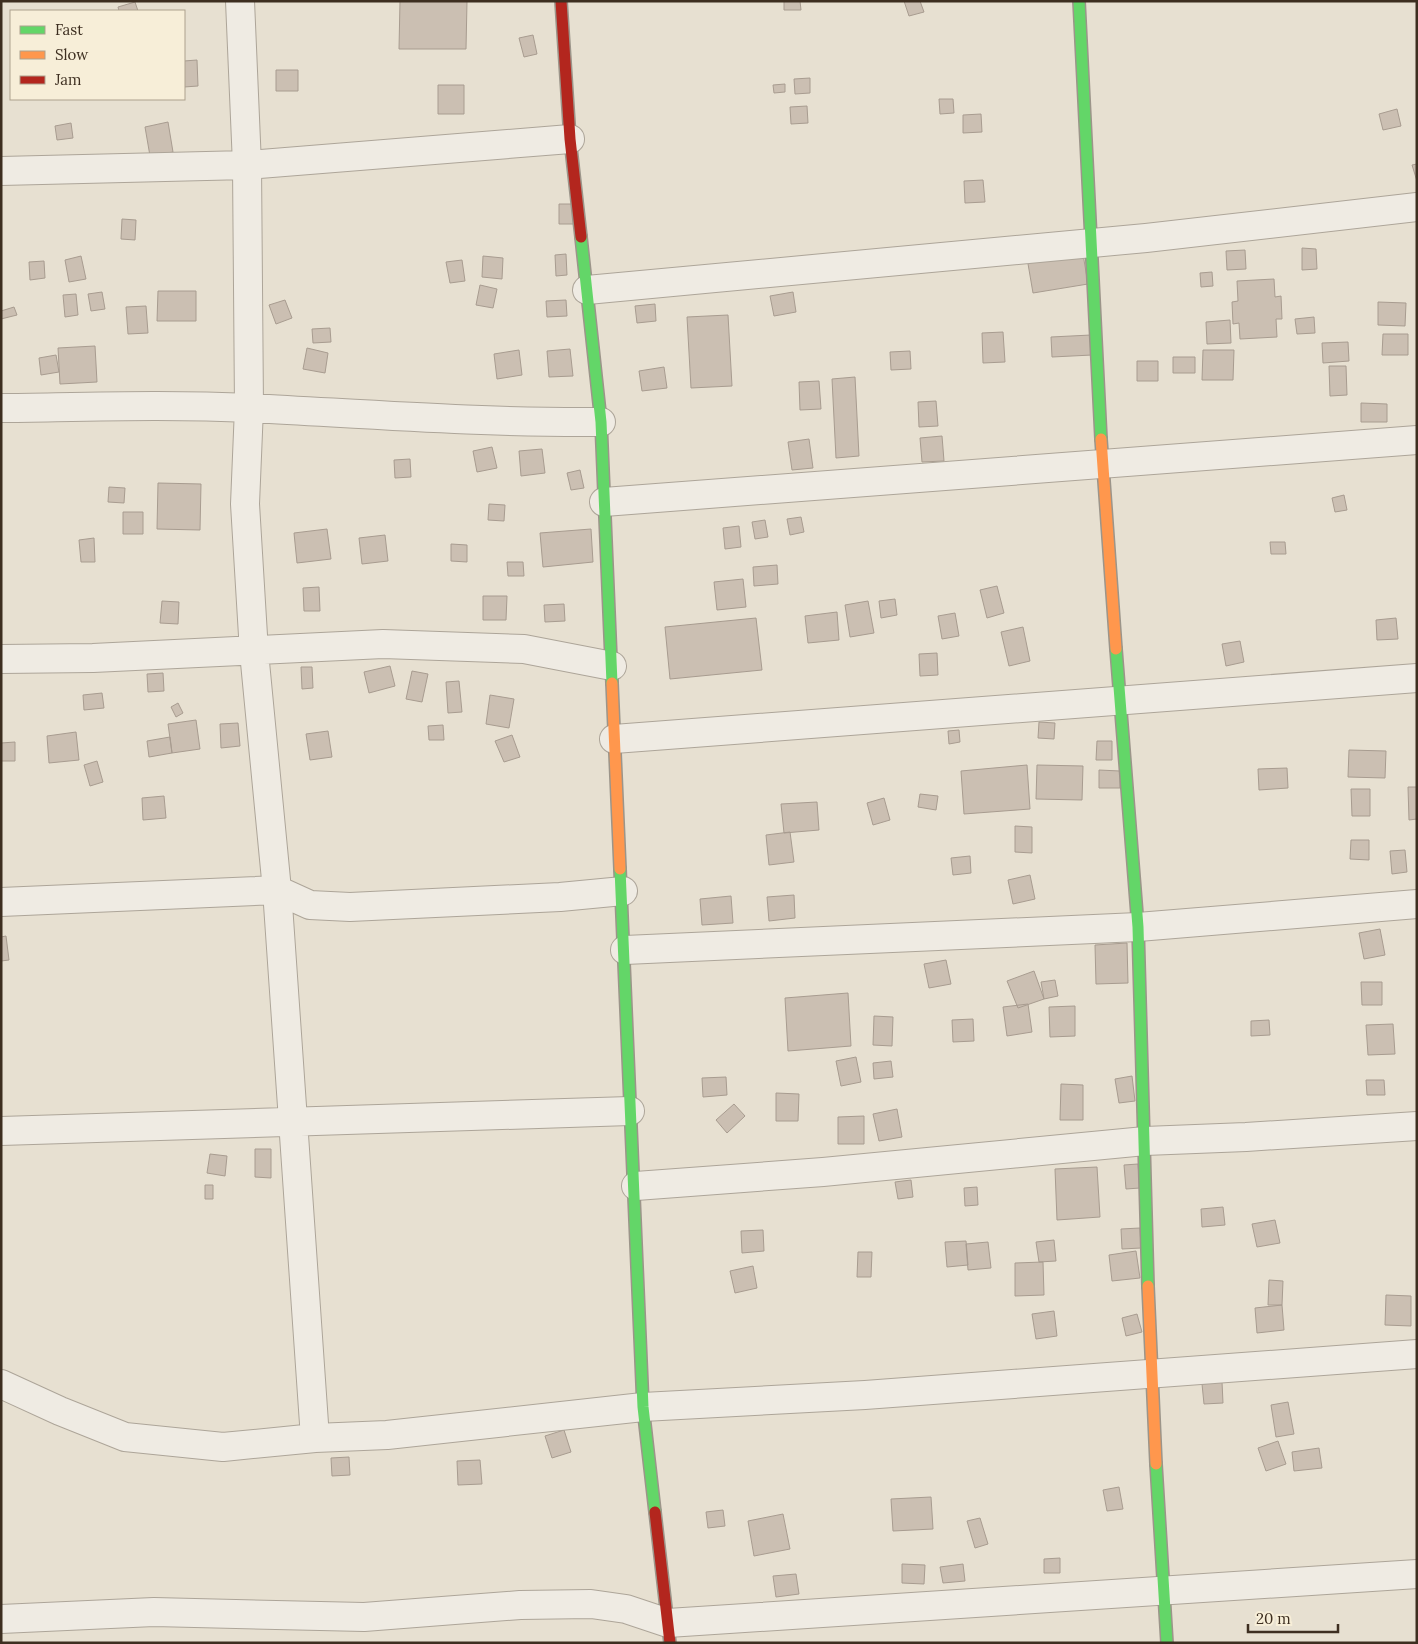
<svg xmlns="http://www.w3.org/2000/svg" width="1418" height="1644" viewBox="0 0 1418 1644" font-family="Lora,serif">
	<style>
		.building { fill: #cbbfb2; stroke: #a89c90 }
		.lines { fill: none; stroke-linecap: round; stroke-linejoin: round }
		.street-casing { stroke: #ada599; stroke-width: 30 }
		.fast-casing { stroke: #9c958a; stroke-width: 14 }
		.slow-casing { stroke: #9c958a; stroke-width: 14 }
		.jam-casing { stroke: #9c958a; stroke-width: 14 }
		.street { stroke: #efebe3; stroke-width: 28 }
		.fast { stroke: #63d668; stroke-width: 11 }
		.slow { stroke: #ff974d; stroke-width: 11 }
		.jam { stroke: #b3261e; stroke-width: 11 }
	</style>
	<rect width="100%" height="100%" fill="#e7e0d1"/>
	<path class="building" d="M400,1H467L466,49H399Z
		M784,1H800L801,10H784Z
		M904,1H920L924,12L909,16Z
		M135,2L138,11H119L118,7Z
		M533,35L537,54L524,57L519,38Z
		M197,60L198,86L184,87V61Z
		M276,70H298V91H276Z
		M810,78V93L795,94L794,79Z
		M785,84V92L774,93L773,85Z
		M438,85H464V114H438Z
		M939,99H953L954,113L940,114Z
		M807,106L808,123L791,124L790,107Z
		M1397,109L1401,126L1383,130L1379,114Z
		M981,114L982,132L963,133V115Z
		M168,122L173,152L150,156L145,127Z
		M71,123L73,138L57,140L55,126Z
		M1417,164V181L1412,165Z
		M983,180L985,202L965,203L964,181Z
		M559,204H574V224H559Z
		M122,219L136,220L135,240L121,239Z
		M1082,248L1088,284L1033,293L1027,258Z
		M1302,248L1316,249L1317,269L1302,270Z
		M1245,250L1246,269L1227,270L1226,251Z
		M566,254L567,275L556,276L555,255Z
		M81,256L86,279L69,282L65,260Z
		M483,256L503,258L502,279L482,277Z
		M462,260L465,281L450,283L446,262Z
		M44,261L45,278L30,280L29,262Z
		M1212,272L1213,286L1201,287L1200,273Z
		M1274,279L1275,297L1281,296L1282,319H1276L1277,337L1240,339L1239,323L1233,324L1232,302L1238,301L1237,281Z
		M480,285L497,289L493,308L476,305Z
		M158,291H196V321H157Z
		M102,292L105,309L91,311L88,294Z
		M793,292L796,312L774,316L770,296Z
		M76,294L78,315L65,317L63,295Z
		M285,300L292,318L276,324L269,305Z
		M566,300L567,316L547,317L546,301Z
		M1378,302L1406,303L1405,326L1378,325Z
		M655,304L656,321L637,323L635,306Z
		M146,306L148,333L128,334L126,307Z
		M14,307L17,315L1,319V311Z
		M728,315L732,386L691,388L687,317Z
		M1314,317L1315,333L1297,334L1295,319Z
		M1230,320L1231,343L1207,344L1206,322Z
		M330,328L331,342L313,343L312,329Z
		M1003,332L1005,362L983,363L982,333Z
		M1383,334H1408V355H1382Z
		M1091,335L1092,355L1052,357L1051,337Z
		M1348,342L1349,361L1323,363L1322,343Z
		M95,346L97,382L60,384L58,348Z
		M307,348L328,353L325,373L303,369Z
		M570,349L573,376L549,377L547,351Z
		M519,350L522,375L497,379L494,354Z
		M1203,350H1234L1233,380H1202Z
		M910,351L911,369L891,370L890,352Z
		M56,355L59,372L41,375L39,358Z
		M1173,357H1195V373H1173Z
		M1137,361H1158V381H1137Z
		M1329,366H1346L1347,395L1330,396Z
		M664,367L667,388L642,391L639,371Z
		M855,377L859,456L836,458L832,379Z
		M819,381L821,409L800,410L799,382Z
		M936,401L938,426L919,427L918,402Z
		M1361,403L1387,404V422H1361Z
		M942,436L944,461L922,462L920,438Z
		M809,439L813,468L792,470L788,442Z
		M492,447L497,468L477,472L473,451Z
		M542,449L545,473L521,476L519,451Z
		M410,459L411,477L395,478L394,460Z
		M580,470L584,488L571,490L567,473Z
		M158,483L201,484L200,530L157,529Z
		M109,487L125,488L124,503L108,502Z
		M1344,495L1347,510L1335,512L1332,498Z
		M489,504L505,505L504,521L488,520Z
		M123,512H143V534H123Z
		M801,517L804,532L790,535L787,519Z
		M765,520L768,537L755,539L752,522Z
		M739,526L741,547L725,549L723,528Z
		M327,529L331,559L297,563L294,533Z
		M591,529L593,562L543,567L540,533Z
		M385,535L388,561L362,564L359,538Z
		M94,538L95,562H81L79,540Z
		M1270,542H1285L1286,554H1271Z
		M451,544L467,545V562L451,561Z
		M507,562H523L524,576H508Z
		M777,565L778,584L754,586L753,567Z
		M743,579L746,607L717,610L714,582Z
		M997,586L1004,613L987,618L980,590Z
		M319,587L320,611H304L303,588Z
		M483,596H507L506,620H483Z
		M895,599L897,615L881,618L879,601Z
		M162,601L179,602L178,624L160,623Z
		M868,601L874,633L850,637L845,605Z
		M564,604L565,621L545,622L544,605Z
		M837,612L839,640L808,643L805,616Z
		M955,613L959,636L942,639L938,616Z
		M756,618L762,670L670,679L665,627Z
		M1396,618L1398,639L1377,640L1376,620Z
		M1023,627L1030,661L1009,666L1001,632Z
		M1240,641L1244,662L1226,666L1222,644Z
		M937,653L938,675L920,676L919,654Z
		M390,666L395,686L369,693L364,672Z
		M301,667H312L313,688L302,689Z
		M412,671L428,674L422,702L406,699Z
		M163,673L164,691L148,692L147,674Z
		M459,681L462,712L448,713L446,682Z
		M102,693L104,708L84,710L83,695Z
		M490,695L514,699L509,728L486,724Z
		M178,703L183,713L176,717L171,707Z
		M196,720L200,749L172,753L168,724Z
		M1039,722L1055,723L1054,739L1038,738Z
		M238,723L240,746L221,748L220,724Z
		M443,725L444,740H429L428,726Z
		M959,730L960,742L949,744L948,731Z
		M328,731L332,757L310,760L306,734Z
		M76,732L79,760L49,763L47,736Z
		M512,735L520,757L504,762L495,741Z
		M170,737L172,753L149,757L147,741Z
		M1097,741H1112V760H1096Z
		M15,742V761H1V743Z
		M1349,750L1386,751L1385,778L1348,777Z
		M97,761L103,782L90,786L84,765Z
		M1027,765L1030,809L964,814L961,771Z
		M1037,765L1083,766L1082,800L1036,799Z
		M1287,768L1288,788L1259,790L1258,769Z
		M1099,770L1120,771V788H1099Z
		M1408,787H1417V819L1409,820Z
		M1351,789H1370V816H1352Z
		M920,794L938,796L936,810L918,807Z
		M164,796L166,818L143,820L142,798Z
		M884,798L890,820L873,825L867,803Z
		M817,802L819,830L784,833L781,804Z
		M1015,826L1032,827V853L1015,852Z
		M790,832L794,862L769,865L766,835Z
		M1351,840H1369V860L1350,859Z
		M1405,850L1407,872L1392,874L1390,851Z
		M970,856L971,873L953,875L951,858Z
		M1030,875L1035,899L1013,904L1008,880Z
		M794,895L795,918L769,921L767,897Z
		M731,896L733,923L702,925L700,899Z
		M1380,929L1385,955L1364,959L1359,933Z
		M6,936L9,960L1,961V937Z
		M1127,943L1128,983L1096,984L1095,945Z
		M946,960L951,984L929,988L924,964Z
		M1034,971L1044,999L1018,1008L1007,981Z
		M1055,980L1058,996L1044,999L1041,982Z
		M1361,982H1382V1005H1362Z
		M848,993L851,1046L788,1051L785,998Z
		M1028,1004L1032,1032L1007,1036L1003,1007Z
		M1075,1006V1036L1050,1037L1049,1007Z
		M874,1016L893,1017L892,1046L873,1045Z
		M973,1019L974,1041L953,1042L952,1020Z
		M1269,1020L1270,1035L1251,1036V1021Z
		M1393,1024L1395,1054L1368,1055L1366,1025Z
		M856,1057L861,1082L841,1086L836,1061Z
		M891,1061L893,1077L874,1079L873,1063Z
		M1132,1076L1135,1101L1119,1103L1115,1079Z
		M726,1077L727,1095L703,1097L702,1078Z
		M1366,1080H1384L1385,1095H1367Z
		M1061,1084L1083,1085V1120H1060Z
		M776,1093L799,1094L798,1121H776Z
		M734,1104L745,1116L727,1133L716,1120Z
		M897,1109L902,1137L879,1141L873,1114Z
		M864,1116V1144H838V1117Z
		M255,1149H271V1178L255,1177Z
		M210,1154L227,1156L225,1176L207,1173Z
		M1138,1164L1140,1188L1126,1189L1124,1165Z
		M1097,1167L1100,1217L1057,1220L1055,1169Z
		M911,1180L913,1197L898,1199L895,1182Z
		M205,1185H213V1199H205Z
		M977,1187L978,1205L965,1206L964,1188Z
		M1223,1207L1225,1225L1202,1227L1201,1209Z
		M1275,1220L1280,1243L1257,1247L1252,1224Z
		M1140,1228L1141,1248L1122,1249L1121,1229Z
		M763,1230L764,1251L742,1253L741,1231Z
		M1054,1240L1056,1261L1039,1262L1036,1242Z
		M966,1241L968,1265L947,1267L945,1242Z
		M988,1242L991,1268L968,1270L966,1244Z
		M1136,1251L1140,1278L1112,1281L1109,1255Z
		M858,1252H872L871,1277H857Z
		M1043,1262L1044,1295L1015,1296V1263Z
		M753,1266L757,1288L735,1293L730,1271Z
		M1269,1280L1283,1281L1282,1305H1268Z
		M1386,1295L1411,1296V1326L1385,1325Z
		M1282,1305L1284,1330L1257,1333L1255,1308Z
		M1054,1311L1057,1336L1036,1339L1032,1314Z
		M1137,1314L1142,1332L1126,1336L1122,1318Z
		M1222,1382L1223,1403L1204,1404L1202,1384Z
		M1288,1402L1294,1434L1276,1437L1271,1405Z
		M564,1430L571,1452L552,1458L545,1436Z
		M1278,1441L1286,1464L1266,1471L1258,1448Z
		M1319,1448L1322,1468L1294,1471L1292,1452Z
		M349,1457L350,1475L332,1476L331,1458Z
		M480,1460L482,1484L458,1485L457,1461Z
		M1119,1487L1123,1509L1107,1511L1103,1490Z
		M931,1497L933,1529L893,1531L891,1499Z
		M723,1510L725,1526L708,1528L706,1512Z
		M783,1514L790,1549L754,1556L748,1521Z
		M980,1518L988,1544L975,1548L967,1521Z
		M1060,1558V1573H1044V1559Z
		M902,1564L925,1565L924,1584L902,1583Z
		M963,1564L965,1581L943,1583L940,1567Z
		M796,1574L799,1594L776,1597L773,1576Z"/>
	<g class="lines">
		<g class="street-casing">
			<path id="street" d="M240,1L247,165L249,408L245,504L254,652L277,890L315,1438
				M1,171L247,165L570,139
				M587,290L1146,238L1417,207
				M1,408C84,407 168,404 251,408C368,414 484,423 601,422
				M604,502L1417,440
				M1,659L93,658L383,644L524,649L612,666
				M614,739L1417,678
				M1,902L277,890L310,905L350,907L560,897L623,891
				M625,950L1138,927L1417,904
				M1,1131L630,1111
				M636,1186L823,1172L1145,1141L1246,1137L1417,1126
				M1,1384L60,1411L125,1437L223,1447L315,1438L387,1435L643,1407L865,1395L1417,1354
				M1,1619L154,1612L364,1617L520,1605L591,1604L626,1609L668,1623L1417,1574"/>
		</g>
		<g class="fast-casing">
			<path id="fast" d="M1079,1L1101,439
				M581,237L601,422L612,683
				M1116,649L1138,927L1148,1286
				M620,869L643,1407L655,1512
				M1156,1464L1167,1643"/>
		</g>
		<g class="slow-casing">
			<path id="slow" d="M1101,439L1116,649
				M612,683L620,869
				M1148,1286L1156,1464"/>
		</g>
		<g class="jam-casing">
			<path id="jam" d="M561,1L570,139L581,237
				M655,1512L670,1643"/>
		</g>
		<use href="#street" class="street"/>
		<use href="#fast" class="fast"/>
		<use href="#slow" class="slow"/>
		<use href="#jam" class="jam"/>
	</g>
	<rect width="1418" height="1644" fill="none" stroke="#3d2e20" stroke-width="5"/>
	<rect x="10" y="10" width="175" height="90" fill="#f7eed8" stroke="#ada18e"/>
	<rect x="20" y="26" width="25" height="8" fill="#63d668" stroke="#ada18e"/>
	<text x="55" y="35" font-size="15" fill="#3d2e20">Fast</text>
	<rect x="20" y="51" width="25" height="8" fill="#ff974d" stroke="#ada18e"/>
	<text x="55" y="60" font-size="15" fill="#3d2e20">Slow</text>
	<rect x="20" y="76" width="25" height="8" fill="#b3261e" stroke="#ada18e"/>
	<text x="55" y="85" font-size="15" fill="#3d2e20">Jam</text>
	<path d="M1248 1624v8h90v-8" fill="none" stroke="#3d2e20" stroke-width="2.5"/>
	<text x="1256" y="1624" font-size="15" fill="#3d2e20" stroke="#f7eed8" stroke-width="4" paint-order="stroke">20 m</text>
</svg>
